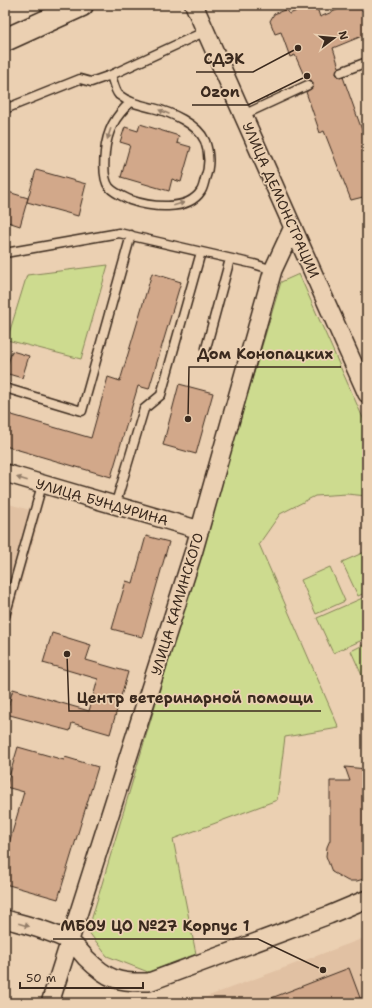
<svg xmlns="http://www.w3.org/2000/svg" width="372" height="1008" viewBox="0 0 372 1008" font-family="'Shantell Sans',sans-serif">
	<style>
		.built { fill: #e1c1a3 }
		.green { fill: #cddb8f; stroke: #848256 }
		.building { fill: #d2a88a; stroke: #3b2a1e }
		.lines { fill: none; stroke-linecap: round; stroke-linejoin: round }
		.lane-casing { stroke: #3b2a1e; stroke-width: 11 }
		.street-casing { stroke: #3b2a1e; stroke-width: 20 }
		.secondary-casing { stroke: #3b2a1e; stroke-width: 25 }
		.lane { stroke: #ebd0b2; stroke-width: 8 }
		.street { stroke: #ebd0b2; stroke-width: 17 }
		.secondary { stroke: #ebd0b2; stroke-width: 22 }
		.oneway { fill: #937d68 }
		.labels { text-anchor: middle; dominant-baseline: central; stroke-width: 3.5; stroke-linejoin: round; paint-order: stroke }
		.street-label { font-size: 14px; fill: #3b2a1e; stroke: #ebd0b2 }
		.leader { fill: none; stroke: #3b2a1e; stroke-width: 1.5 }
		.callout-dot { fill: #3b2a1e; stroke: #ebd0b2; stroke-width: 1.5 }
		.callout-label { font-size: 15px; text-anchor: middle; font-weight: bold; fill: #3b2a1e; stroke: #ebd0b2; stroke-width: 3.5; stroke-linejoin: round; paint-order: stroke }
	</style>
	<rect width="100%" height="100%" fill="#ebd0b2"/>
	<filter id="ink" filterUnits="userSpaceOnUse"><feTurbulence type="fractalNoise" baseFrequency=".025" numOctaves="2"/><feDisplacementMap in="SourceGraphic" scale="8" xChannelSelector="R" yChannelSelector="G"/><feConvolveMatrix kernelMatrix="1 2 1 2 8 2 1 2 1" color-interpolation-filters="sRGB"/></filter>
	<g filter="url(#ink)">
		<path class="built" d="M5,503L41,513L5,640Z
			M367,937V1003H190Z"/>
		<path class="green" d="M108,265L81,359L7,340L27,275Z
			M299,274L367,427V496L347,494L315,496L280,514L259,544L339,728L285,737L277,800L173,839L196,954L148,972L107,956L88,931L281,282Z
			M367,551V592L358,596L342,562Z
			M330,567L345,601L316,614L301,580Z
			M367,596V638L333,653L317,618Z
			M367,643V679L364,680L351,651Z"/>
		<path class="building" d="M349,5H367V34L333,48L339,67L337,69L336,74L338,76L343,77L367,144V196L351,200L324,131L320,133L306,92L312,88L313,83L311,80H306L295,55L290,57L281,32L275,34L270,21L274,14L287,9L289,14L310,6L317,8L320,17Z
			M140,124L179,136L177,143L191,147L181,182L172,179L169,191L121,177L130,145L120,142L125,127L138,131Z
			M36,170L86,184L78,216L27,202Z
			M5,191L28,198L20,226L5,221Z
			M152,273L181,282L149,389L138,386L111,477L5,446V413L91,438L108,377L120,381Z
			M12,351L29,356L22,378L5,373Z
			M179,384L213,393L196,454L163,445Z
			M146,536L169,542L142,637L112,629L126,581L133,583Z
			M52,633L91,645L86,660L128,672L110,734L72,723L70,731L6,714L13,689L89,711L98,679L43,663Z
			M18,747L64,760L65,757L98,767L58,899L5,884V857L24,792L6,787Z
			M345,767L367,769V878L357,881H348L332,872L326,856L327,847L330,840V781H350Z
			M349,968L362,1003H261V1002Z"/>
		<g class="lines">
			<g class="lane-casing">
				<path id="lane" d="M341,72L367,62
					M111,75C113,81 115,91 119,95C129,103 141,105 153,108C170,112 198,124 205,141C210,155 210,166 205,179C204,183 203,188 201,191C188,212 150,207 130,200C124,197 114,193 109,187C103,179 104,162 105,152C107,131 115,116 131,102
					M5,109L80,79L91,82L111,75L206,31
					M243,115L308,85
					M5,253L119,233L254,264L273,270
					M206,348L230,259
					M5,388L82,411L131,235
					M115,506L144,409L161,395L201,252
					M5,616L42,485"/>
			</g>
			<g class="street-casing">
				<path id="street" d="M194,5L367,394
					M5,473L200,530
					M5,919C26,925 49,930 69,941C75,945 81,952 86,958C108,980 119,983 149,982L329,915L367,899
					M50,1003L194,550L273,270L293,227"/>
			</g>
			<g class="secondary-casing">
				<path id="secondary" d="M5,40L82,5"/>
			</g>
			<use href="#lane" class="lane"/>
			<use href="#street" class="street"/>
			<use href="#secondary" class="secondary"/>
		</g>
		<defs><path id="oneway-solid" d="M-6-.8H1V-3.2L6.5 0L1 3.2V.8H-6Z"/></defs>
		<g class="oneway">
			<use href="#oneway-solid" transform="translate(164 112) rotate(-157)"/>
			<use href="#oneway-solid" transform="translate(109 134) rotate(108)"/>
			<use href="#oneway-solid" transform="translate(179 204) rotate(-16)"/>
			<use href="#oneway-solid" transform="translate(22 479) rotate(-163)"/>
			<use href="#oneway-solid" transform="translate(24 925) rotate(16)"/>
		</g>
	</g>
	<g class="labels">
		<g class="street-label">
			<text transform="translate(281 200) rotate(66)">УЛИЦА ДЕМОНСТРАЦИИ</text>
			<text transform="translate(102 502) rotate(16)">УЛИЦА БУНДУРИНА</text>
			<text transform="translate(177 604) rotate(-73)">УЛИЦА КАМИНСКОГО</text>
		</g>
	</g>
	<path class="leader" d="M298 48L253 72H196M307 76L248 105H192M188 419L189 367H341M67 654L69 711H321M323 970L258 939H53"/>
	<g class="callout-dot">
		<circle cx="298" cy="48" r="4"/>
		<circle cx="307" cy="76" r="4"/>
		<circle cx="188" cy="419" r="4"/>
		<circle cx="67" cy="654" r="4"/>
		<circle cx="323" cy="970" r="4"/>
	</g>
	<g class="callout-label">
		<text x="224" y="64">СДЭК</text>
		<text x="220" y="97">Ozon</text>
		<text x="265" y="359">Дом Конопацких</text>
		<text x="195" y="703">Центр ветеринарной помощи</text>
		<text x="155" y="931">МБОУ ЦО №27 Корпус 1</text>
	</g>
	<rect width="372" height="1008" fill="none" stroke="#ebd0b2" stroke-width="20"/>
	<rect x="10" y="10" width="352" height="988" fill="none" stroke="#3b2a1e" stroke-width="1.5" filter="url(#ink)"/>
	<g transform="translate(334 38) rotate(74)" stroke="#ebd0b2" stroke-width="3" paint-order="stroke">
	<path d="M0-3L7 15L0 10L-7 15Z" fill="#3b2a1e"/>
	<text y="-6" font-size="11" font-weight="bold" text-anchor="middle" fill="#3b2a1e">N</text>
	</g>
	<path d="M20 982v6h123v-6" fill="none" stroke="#3b2a1e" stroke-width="2"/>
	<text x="26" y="982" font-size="12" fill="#3b2a1e" stroke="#ebd0b2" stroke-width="3" paint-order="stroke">50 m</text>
</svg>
